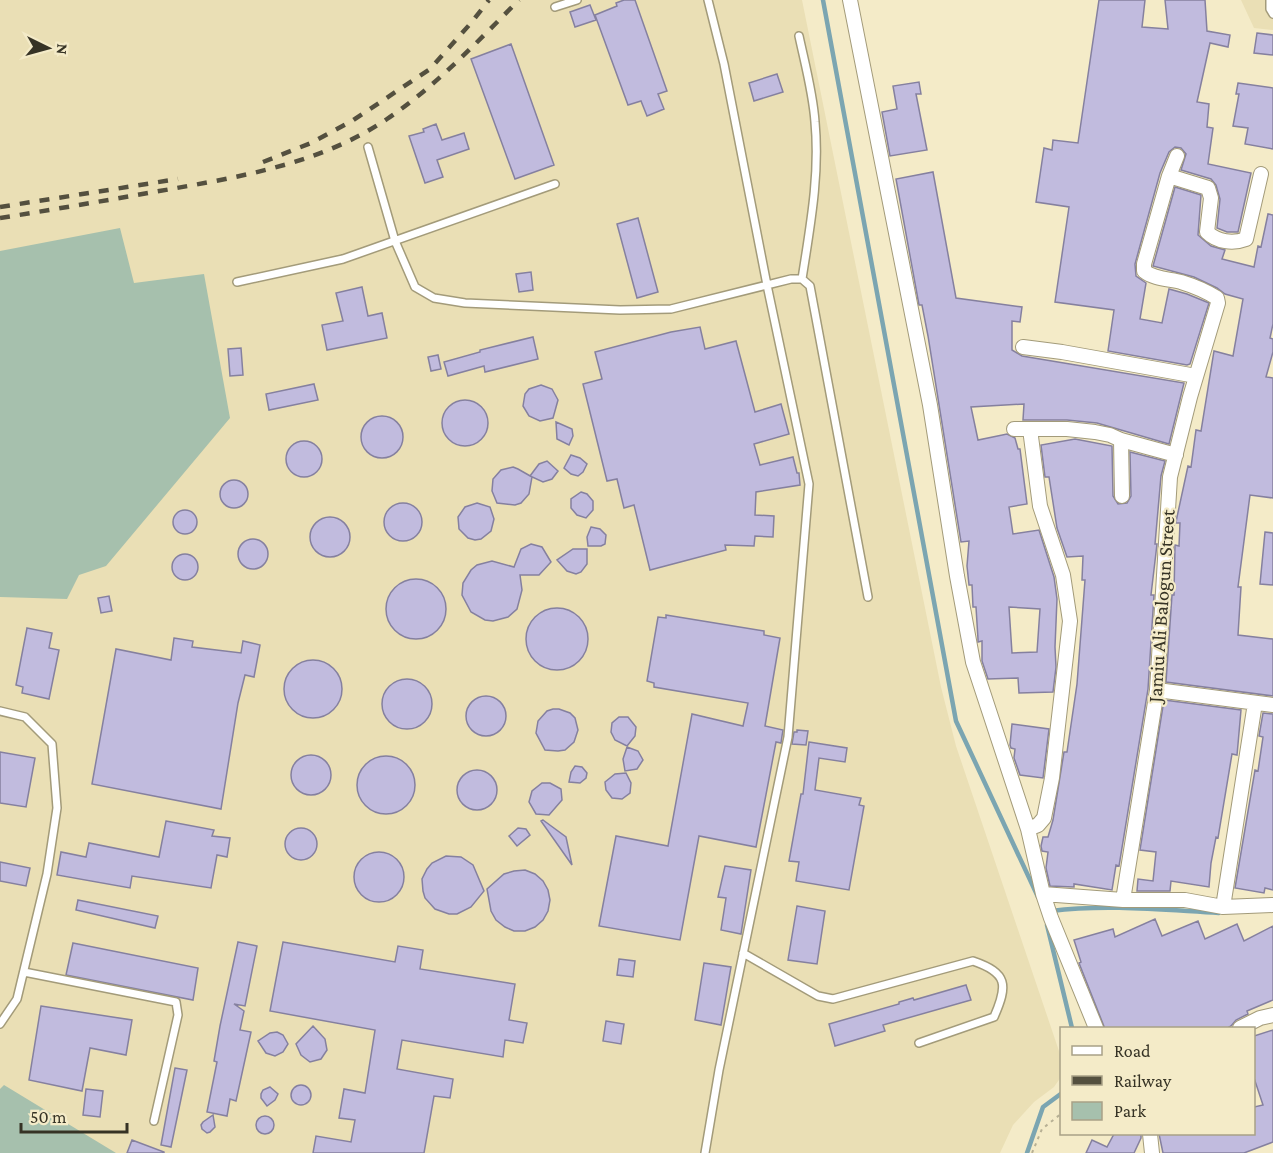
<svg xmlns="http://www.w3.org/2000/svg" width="1273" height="1153" viewBox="0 0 1273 1153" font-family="'Crimson Pro',serif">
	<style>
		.built { fill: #eadfb5 }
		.green { fill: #a6c0ad }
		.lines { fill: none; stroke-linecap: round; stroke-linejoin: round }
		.stream { stroke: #7ba5b1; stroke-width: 4.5 }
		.building { fill: #c1bbde; stroke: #85809f; stroke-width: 1.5; fill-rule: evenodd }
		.lane-casing { stroke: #a39b7a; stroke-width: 10 }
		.street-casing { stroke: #a39b7a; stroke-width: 16 }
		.path { stroke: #b7b094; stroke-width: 2; stroke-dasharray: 3 4.5; stroke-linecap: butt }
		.lane { stroke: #fff; stroke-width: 7 }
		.street { stroke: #fff; stroke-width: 14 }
		.rail { stroke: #54503f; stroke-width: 4.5; stroke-dasharray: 10 10; stroke-linecap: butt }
		.labels { text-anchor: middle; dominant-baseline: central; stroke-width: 4.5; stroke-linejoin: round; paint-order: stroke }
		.street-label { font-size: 20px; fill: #363325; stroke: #f4ebc8 }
	</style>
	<rect width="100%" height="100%" fill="#f4ebc8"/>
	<path class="built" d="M0,0H802L941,687L956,746L1061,1057V1077L1054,1087L1034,1102L1013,1125L1000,1153H0Z
		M1241,0H1273V30L1254,28Z"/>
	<path class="green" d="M120,228L134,283L204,274L230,418L106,566L79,575L67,599L0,597V251Z
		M4,1085L116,1153H0V1089Z"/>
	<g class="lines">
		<path class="stream" d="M823,0L956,721L1038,897
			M1051,911C1107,904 1163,910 1219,913
			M1047,925L1072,1028
			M1027,1153L1043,1107L1062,1093"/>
	</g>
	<path class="building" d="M624,0H635L667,91L658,94L664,109L647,116L641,101L628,105L595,15L617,6L616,3Z
		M1099,0H1145L1142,27L1168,29L1165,0H1205L1207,31L1230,35L1228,47L1210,43L1197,102L1209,104L1207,127L1213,128L1208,164L1251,173L1238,232H1227L1217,228L1220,199L1216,185L1211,179L1181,170L1186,154L1181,148L1175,147L1169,152L1160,173L1135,264L1136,276L1146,283L1140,319L1162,323L1169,289L1187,294L1209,303L1190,364L1187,365L1108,351L1114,310L1055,302L1069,207L1036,202L1044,148L1052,150L1053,140L1078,143Z
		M590,5L596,20L575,27L570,12Z
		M1257,33L1273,35V55L1254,53Z
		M511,44L554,165L515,179L471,59Z
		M777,74L783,92L754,101L749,83Z
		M919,82L921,94H916L927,150L890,156L882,112L897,109L893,86Z
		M1238,83L1273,88V149L1245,144L1248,128L1233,126L1239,94H1236Z
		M436,124L442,140L464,133L469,149L437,160L443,177L425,183L409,136L424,132L423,129Z
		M933,172L956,298L1022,307L1020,322L1012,321V350L1022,356L1184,383L1169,444L1097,423L1067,420H1023L1024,404L971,407L978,440L1007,434L1015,438L1018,449H1020L1027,504L1009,507L1013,534L1039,530L1054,577L1057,599L1055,647L1056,667L1053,692L1019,693L1018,678L988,679L982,661V641L978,642V639L976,607H973L972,585H969L967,566L969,541L961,542L928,336L922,305H919L896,179ZM1009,607L1040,609L1037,652L1012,653Z
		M1175,187L1201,195L1198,235L1211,246L1225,250L1222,259L1254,267L1258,246L1261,247L1268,214L1273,215V324L1270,338L1273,339V352L1266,377L1273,378V498L1250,495L1238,587H1241L1238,635L1273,639V696L1166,682L1172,595H1174L1175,545L1179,546L1180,523H1176L1177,517L1188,466L1191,467L1196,430L1201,431L1214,351L1233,356L1243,299L1225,294L1217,288L1194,277L1153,266Z
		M638,218L658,292L637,298L617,224Z
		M531,272L533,290L519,292L516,274Z
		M362,287L368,316L382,313L387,338L327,350L322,325L343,321L336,293Z
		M700,327L705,349L736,341L755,412L781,404L789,434L754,444L760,465L793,457L797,473H799L800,485L756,492L755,515L774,516L773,537L755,536L754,546L725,545L726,550L650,570L634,505L624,508L617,479L607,481L583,384L602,379L595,352L671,332Z
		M533,337L538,359L485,372L484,366L448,376L444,362L480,352V350Z
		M241,348L243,375L230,376L228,349Z
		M438,355L441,369L431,371L428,357Z
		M314,384L318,400L269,410L266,394Z
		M541,385L552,389L558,400L553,418L540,421L529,416L523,406L525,394L529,389Z
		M442 423a23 23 0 1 1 46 0a23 23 0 1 1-46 0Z
		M361 437a21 21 0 1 1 42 0a21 21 0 1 1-42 0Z
		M556,422L572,429L573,436L569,445L557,439Z
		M1075,439L1112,446L1113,496L1118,504L1127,503L1131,496L1130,452L1165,461L1161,476L1155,544H1157L1151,595H1154L1148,689L1119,866L1116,865L1112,890L1074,884V887L1050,886L1046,868L1048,852L1042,851L1041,846L1043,837H1048L1053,820L1064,752H1067L1077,684L1085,580H1082L1083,556L1067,557L1057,528L1049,477H1045L1041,445Z
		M286 459a18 18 0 1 1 36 0a18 18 0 1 1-36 0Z
		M571,455L580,458L587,464L583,472L578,476L571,474L564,468Z
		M547,461L558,471L552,479L543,482L530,476L539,464Z
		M513,467L518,469L532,477L529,494L521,503L515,505L497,503L492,491L493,479L501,470Z
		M220 494a14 14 0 1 1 28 0a14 14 0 1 1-28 0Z
		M581,492L587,494L593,501V510L586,518L577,515L571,508V499Z
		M477,503L490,507L494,519L491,531L481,539L475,540L468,538L459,529L458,517L465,507Z
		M384 522a19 19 0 1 1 38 0a19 19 0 1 1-38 0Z
		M173 522a12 12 0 1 1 24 0a12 12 0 1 1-24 0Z
		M310 537a20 20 0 1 1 40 0a20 20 0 1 1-40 0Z
		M591,527L600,529L606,535L605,544L601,546H588L587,537Z
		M1265,532L1273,533V585L1260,584Z
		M238 554a15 15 0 1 1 30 0a15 15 0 1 1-30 0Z
		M531,544L542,547L551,562L539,575H520L522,590L517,609L508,617L493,621L485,620L471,612L462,595L463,583L471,570L477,565L492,561L514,567L521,549Z
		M573,549H587V564L581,572L576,574L567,571L557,560Z
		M172 567a13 13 0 1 1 26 0a13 13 0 1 1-26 0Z
		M386 609a30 30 0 1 1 60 0a30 30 0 1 1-60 0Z
		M109,596L112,611L101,613L98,598Z
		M526 639a31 31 0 1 1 62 0a31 31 0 1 1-62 0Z
		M666,615L764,631V635L780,638L765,726L783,730L782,736L781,743L776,742L756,847L699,836L680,940L599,926L616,836L668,846L692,714L743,726L748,703L654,687V683L647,681L658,617L666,618Z
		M27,628L52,633L49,648L59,650L49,699L22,693L23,687L16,685Z
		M174,638L193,641L192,647L241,653L243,641L260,645L254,677L245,675L238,703L221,809L92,784L116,649L171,660Z
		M284 689a29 29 0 1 1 58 0a29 29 0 1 1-58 0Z
		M382 704a25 25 0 1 1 50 0a25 25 0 1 1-50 0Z
		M466 716a20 20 0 1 1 40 0a20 20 0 1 1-40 0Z
		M1164,700L1241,710L1238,744L1237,755L1232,754L1218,838L1216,837L1211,863L1209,887L1171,881L1170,891H1137L1138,879L1153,881L1156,852L1140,850Z
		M553,709H559L570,713L575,718L578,730L574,742L565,750L558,751L545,750L536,733L538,721L547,711Z
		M1263,713L1273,714V890L1265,888L1264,893L1235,888L1255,770L1258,771L1263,737L1259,736Z
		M619,717H628L636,727L635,736L627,746L615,740L611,732L612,723Z
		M1012,724L1049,729L1043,778L1020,775L1014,758L1015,749L1011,748L1010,745Z
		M797,730L808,731L806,745L792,744L794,732H797Z
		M809,742L847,748L845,762L819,758L815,790L861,798L859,805L864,806L849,890L796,881L799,862L789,861L801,794H803Z
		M627,747L638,751L643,760L637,769L625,771L623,759Z
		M0,752L35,758L26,807L0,803Z
		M291 775a20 20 0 1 1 40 0a20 20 0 1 1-40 0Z
		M357 785a29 29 0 1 1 58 0a29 29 0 1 1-58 0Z
		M575,766L582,767L587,773L586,778L580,783L569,782L571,772Z
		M457 790a20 20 0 1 1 40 0a20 20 0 1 1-40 0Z
		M626,773L631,783L630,793L622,799L612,798L606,790L605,782L615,774Z
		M542,783H550L561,789L562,800L549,815L536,814L529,802L532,791Z
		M543,820L566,837L572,865L541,821Z
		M166,821L214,830L212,836L230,838L227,857L217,855L211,888L132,876L130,888L57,875L61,852L86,857L89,843L159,857Z
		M518,828L526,829L530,835L517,846L509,836Z
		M285 844a16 16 0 1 1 32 0a16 16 0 1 1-32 0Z
		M354 877a25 25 0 1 1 50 0a25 25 0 1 1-50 0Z
		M446,856L461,857L473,865L484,891L471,907L457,914H449L435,909L425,898L423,891L422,879L427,869L432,863Z
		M0,862L30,868L26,886L0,881Z
		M725,866L751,870L741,934L721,930L726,898L718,897Z
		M525,870L535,874L543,881L548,890L550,900L548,911L543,920L535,927L525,931H514L505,927L496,920L491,911L487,889L504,874L514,871Z
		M78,900L158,916L155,928L76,910Z
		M797,906L825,911L817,964L788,960Z
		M1155,919L1162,936L1198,921L1205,939L1237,924L1244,941L1273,926V1000L1247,1011L1248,1014L1236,1020L1231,1026L1226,1029H1105L1079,963L1081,962L1074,940L1113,929L1115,937Z
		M238,942L257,946L245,1006L234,1004L244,1011L240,1030L251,1032L236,1101L230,1099L227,1116L207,1112L217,1062L214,1061L220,1026Z
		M283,942L395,962L398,946L423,950L420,969L515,984L509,1020L527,1023L523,1043L505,1040L503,1057L402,1040L397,1069L453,1079L450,1098L434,1096L424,1153H313L316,1136L351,1142L355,1120L339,1118L344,1089L365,1093L375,1030L270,1011Z
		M73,943L198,968L193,1000L66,975Z
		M619,959L635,961L633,977L617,975Z
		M704,963L731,967L721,1025L695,1020Z
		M966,985L971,1000L883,1025L885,1031L835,1046L829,1024L899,1004V1002L913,998L914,1000Z
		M41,1006L132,1020L126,1055L90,1048L82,1091L29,1080Z
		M606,1021L624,1024L621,1044L603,1041Z
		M313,1026L325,1039L327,1050L321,1059L310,1062L301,1055L296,1044Z
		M1273,1030V1142L1244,1153H1163L1159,1134H1254V1107L1263,1105L1254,1078V1036Z
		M277,1032L283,1035L288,1044L283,1052L275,1056L266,1053L258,1041L270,1033Z
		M175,1068L187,1070L171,1147L161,1145Z
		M291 1095a10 10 0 1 1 20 0a10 10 0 1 1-20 0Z
		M270,1087L278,1094L275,1100L267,1106L261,1098V1094L263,1090Z
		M86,1089L103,1091L100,1117L83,1115Z
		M213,1115L215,1127L210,1132L207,1133L202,1129L201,1125L203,1122Z
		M256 1125a9 9 0 1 1 18 0a9 9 0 1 1-18 0Z
		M1114,1134H1141V1138L1134,1153H1086L1092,1140L1107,1147Z
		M132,1140L164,1152V1153H127Z"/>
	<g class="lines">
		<g class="lane-casing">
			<path id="lane" d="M1270,0V9L1273,14
				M555,7L577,0
				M799,36C805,64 813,93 815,122C820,175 810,227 802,279
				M368,147L395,241L415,287L434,298L465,303L620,310L671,309L791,279H802L810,286L868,597
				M237,282L343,259L555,184
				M0,711L25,717L52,744L57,808L47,874L17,999L0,1024
				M743,953L818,996L833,999L973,961C1008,973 1008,985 994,1017L919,1043
				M24,972L176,1002L178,1015L154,1121
				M705,1153L719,1070L788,737L809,484L767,285L724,64L708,0"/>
		</g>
		<g class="street-casing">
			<path id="street" d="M850,0L930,405L957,576L973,662L1028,829L1043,894L1051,918L1096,1028
				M1169,176L1208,188L1211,198L1207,232C1217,242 1233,244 1246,239L1261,174
				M1023,347L1062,352L1196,376
				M1014,429H1067L1095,432L1110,435L1121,440L1176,455
				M1121,440L1122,496
				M1157,690L1273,705
				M1028,829L1038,825L1044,818L1052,778L1070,621L1063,575L1040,506L1030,429
				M1043,894L1123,900H1185L1223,907L1273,905
				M1123,900L1157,690L1170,477L1190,397L1218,303L1217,298C1206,291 1194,286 1181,282C1169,279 1154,279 1144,271V264L1169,176L1177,156
				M1223,907L1255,703
				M1240,1028L1260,1018L1273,1015
				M1150,1134L1152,1153"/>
		</g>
		<path class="path" d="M1032,1153L1042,1129L1062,1113"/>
		<use href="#lane" class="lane"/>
		<use href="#street" class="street"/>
		<path class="rail" d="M263,162L311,143L352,121L430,69L471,23L489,0
			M0,207L178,179
			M0,218C57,209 114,199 171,189C245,176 324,162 387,119C436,86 477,42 519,0"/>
	</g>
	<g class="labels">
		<g class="street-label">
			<text transform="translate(1161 606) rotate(-86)">Jamiu Ali Balogun Street</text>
		</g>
	</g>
	<rect x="1060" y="1027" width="195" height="108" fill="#f4ebc8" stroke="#a8a187" stroke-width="1.5"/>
	<rect x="1072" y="1046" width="30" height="9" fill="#ffffff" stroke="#a8a187" stroke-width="1.5"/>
	<text x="1114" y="1057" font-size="18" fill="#363325">Road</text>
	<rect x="1072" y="1076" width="30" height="9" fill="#54503f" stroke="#a8a187" stroke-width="1.5"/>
	<text x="1114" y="1087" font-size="18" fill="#363325">Railway</text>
	<rect x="1072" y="1102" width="30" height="18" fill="#a6c0ad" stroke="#a8a187" stroke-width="1.5"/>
	<text x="1114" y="1117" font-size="18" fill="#363325">Park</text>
	<g transform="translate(48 48) rotate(95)" stroke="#f4ebc8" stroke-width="4.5" paint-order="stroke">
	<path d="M0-4.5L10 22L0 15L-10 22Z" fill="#363325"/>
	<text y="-9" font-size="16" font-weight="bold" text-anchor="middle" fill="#363325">N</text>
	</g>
	<path d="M21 1123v9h106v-9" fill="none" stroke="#363325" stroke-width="3"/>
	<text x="30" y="1123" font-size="18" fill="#363325" stroke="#f4ebc8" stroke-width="4.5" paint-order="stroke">50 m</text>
</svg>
